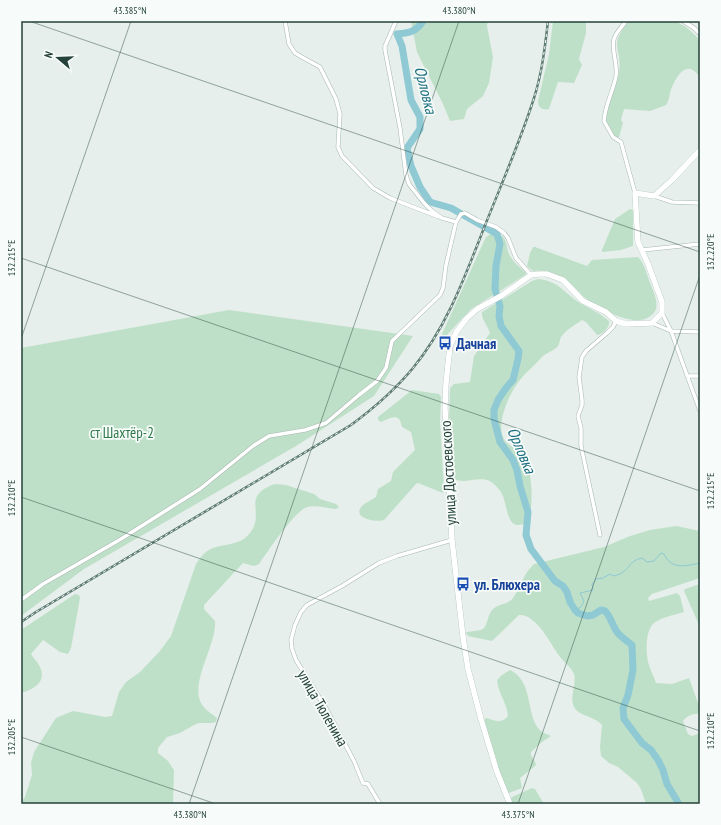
<svg xmlns="http://www.w3.org/2000/svg" width="721" height="825" viewBox="0 0 721 825" font-family="'PT Sans Narrow',sans-serif">
	<style>
		.green { fill: #bfe0c8 }
		.lines { fill: none; stroke-linecap: round; stroke-linejoin: round }
		.stream { stroke: #8ec9d4; stroke-width: 1 }
		.river { stroke: #8ec9d4; stroke-width: 7 }
		.street-casing { stroke: #a8b8b2; stroke-width: 4.5 }
		.secondary-casing { stroke: #a4bbb3; stroke-width: 6 }
		.street { stroke: #fff; stroke-width: 3.5 }
		.secondary { stroke: #fff; stroke-width: 5.5 }
		.rail-casing { stroke: #5f7d75; stroke-width: 2.5 }
		.rail { stroke: #f7fbf9; stroke-width: 1; stroke-dasharray: 3; stroke-linecap: butt }
		.ticks { fill: none; stroke: #24423a; stroke-width: 1; stroke-opacity: 0.45 }
		.labels { text-anchor: middle; dominant-baseline: central; stroke-width: 3.5; stroke-linejoin: round; paint-order: stroke }
		.transit-label { font-size: 15px; font-weight: bold; fill: #164399; stroke: #f7fbf9; text-anchor: start }
		.park-label { font-size: 15px; fill: #2d7a4b; stroke: #f7fbf9 }
		.street-label { font-size: 15px; fill: #24423a; stroke: #f7fbf9 }
		.water-label { font-size: 16px; font-style: italic; fill: #1c6f80; stroke: #f7fbf9 }
		.neatline { fill: none; stroke: #24423a; stroke-width: 1.5 }
		.ticks-label { font-size: 10px; text-anchor: middle; fill: #24423a }
	</style>
	<rect width="100%" height="100%" fill="#e6efeb"/>
	<path class="green" d="M411,21H488L487,26L493,57L489,83L483,96L467,109L464,119L450,121L443,104L417,52Z
		M553,21H586V33L579,59L582,65L574,83L558,82L549,109C542,110 538,108 538,101L549,54Z
		M629,21H675L686,27L696,36L700,41V78C689,59 678,73 672,87C669,93 670,100 666,105L650,111L624,109L621,120L623,123L619,137L616,138C594,123 616,92 619,73C623,48 607,47 629,21Z
		M630,209L633,210V246L621,250L602,252V250L615,219Z
		M492,233C510,235 504,244 510,256C513,262 521,268 526,273L525,275L471,309L446,336H443L442,334L480,250L486,237Z
		M533,247H535L587,266L592,260L638,257C645,264 647,276 651,285C655,296 662,310 649,317C632,328 600,308 585,298C578,292 573,284 565,279C556,273 544,270 533,271L527,266L530,253Z
		M538,279C559,281 564,293 580,303C590,309 600,313 609,321C610,327 603,334 597,335L586,322L582,320C575,325 566,330 561,337C559,341 560,345 556,348C551,352 544,354 541,358C534,366 526,372 520,380C510,392 495,424 504,439C507,445 516,448 520,453C534,468 533,503 529,521C509,534 508,513 504,499C503,495 500,490 496,486C483,471 465,487 453,478L449,422L450,392V388L454,384L470,382L474,356L490,333C488,326 481,319 482,312L532,281Z
		M229,310L413,336L374,396L296,446L84,569L21,616V348Z
		M412,390L439,394L441,397L440,422L444,489L443,493L418,483L416,484L384,520C376,523 351,518 362,506C366,502 372,500 376,497L378,489L391,481L393,472L415,450L411,432L402,427L400,420L396,417L390,418L381,422L378,420V417Z
		M275,484L286,485L314,494L320,499L336,504L339,507L338,508L335,509C327,508 315,505 307,507C294,512 268,551 259,564L254,566L243,563L204,605V609L215,621C217,644 190,682 201,703C205,710 211,713 217,718L216,722L212,723H199L194,725L180,733L167,737L158,748V753L168,761L174,770L173,804H21V802L25,797L32,775L31,763L34,752L56,718L73,711L105,717L112,716L119,692L126,682L140,672L160,651L171,636L196,564C199,560 202,555 206,552C218,542 239,548 250,533C266,513 240,496 275,484Z
		M676,526L700,531V578L652,594L648,598L649,601L677,593L680,596L684,612C674,615 662,617 654,623C645,631 646,651 648,662C650,669 654,677 656,683L672,684L689,678L698,703H700V714C694,713 686,716 683,721L688,734L692,736L700,733V804H646L641,789L637,783L618,767L609,763L601,756L600,747L602,725C593,715 580,717 574,707C569,696 577,685 574,674C571,667 565,663 560,657C551,645 537,614 519,615L492,641L468,636L466,633L467,632C472,631 479,631 483,629C487,627 488,614 492,610C498,603 508,605 513,598C522,586 522,575 534,564L604,547L630,536L650,530Z
		M700,584V627L684,591L685,589Z
		M75,594L79,595L80,598L71,648L68,654L60,652L43,640L31,654C33,658 37,661 39,665C48,681 35,689 21,693V630Z
		M510,670C533,681 526,712 538,728C542,733 547,734 551,736L542,742L531,752V755L536,764L535,766L520,778L522,788L509,793C502,786 489,739 485,727L484,720L487,718C495,721 502,724 508,716C507,703 498,693 497,680L502,675Z
		M532,788L535,789L544,804H512L511,799L512,797Z"/>
	<g class="lines">
		<path class="stream" d="M575,610L581,607L584,601L580,593L593,590L592,584L596,579L603,578L610,574L614,576C617,575 621,574 623,572C632,566 629,561 642,558L647,562L654,561L661,553L664,554C671,570 686,566 700,563"/>
		<path class="river" d="M423,21C416,32 409,33 397,34L402,46L411,100L420,117V129L407,148L411,166L420,187L430,202L451,208L497,234L500,244L496,266L495,289L500,306L499,316L501,326L519,351L518,359L513,380L506,388L498,400L494,410V419L500,442L513,460L517,470L520,486L528,512L526,535L531,549L555,581L563,586L567,592L570,602L575,610L578,613L587,616L593,615L601,610L605,611C611,617 612,625 617,632C621,637 627,641 632,645L633,670L628,695L623,708L624,719L642,743L651,750L658,760L663,770L667,784L679,804"/>
		<g class="street-casing">
			<path id="street" d="M285,21L289,44L295,53L300,56L320,67L336,99L340,114L338,147L342,156L373,188L390,198L439,217
				M396,21L385,46V50L400,128L406,175L409,184L424,203L432,211L442,218L456,222L461,214L465,213L477,220L496,227L504,233L508,238L516,258L531,275
				M626,21C622,27 616,32 614,39C611,50 618,64 616,76C613,92 605,105 604,121L613,137L621,142L635,193
				M683,21L694,28L700,34
				M654,196L672,202L700,203
				M642,250L700,244
				M662,313L671,331L700,411
				M652,323L671,331L700,332
				M687,376H700
				M600,535L581,446V428L578,416L582,405V400L579,377L582,357L586,351L607,333L613,327L616,321
				M21,600L43,584L121,539L200,489L253,446L269,436L305,430L326,423L359,395L377,381L386,368L392,341L440,295L443,288L446,265L456,222
				M380,804L368,784L363,783L354,761L327,710L296,660L292,649L291,640L295,625L301,612L307,605L342,586L379,563L397,556L452,540"/>
		</g>
		<g class="secondary-casing">
			<path id="secondary" d="M510,804L497,772L481,719L468,669L463,637L452,540L445,408L446,383L450,346L457,331L467,318L477,309L501,296L531,275L539,274H547L563,280L583,301L606,312L616,321L626,324L652,323L662,313V302L648,264L638,242L635,193L654,196L672,180L700,150"/>
		</g>
		<use href="#street" class="street"/>
		<use href="#secondary" class="secondary"/>
		<g class="rail-casing">
			<path id="rail" d="M21,622L36,612L351,425C374,408 395,390 413,368C447,327 465,276 484,228C501,185 520,142 534,98C542,73 545,47 548,21"/>
		</g>
		<use href="#rail" class="rail"/>
	</g>
	<path class="ticks" d="M29,21L700,252M21,258L700,491M21,339L131,21M21,497L700,731M21,737L216,804M189,804L459,21M518,804L700,275"/>
	<defs>
		<g id="bus-bare" transform="scale(1.08)"><path d="M-5-6H5V4H4V6H2V4H-2V6H-4V4H-5ZM-3.5-4V0h7V-4ZM-3.5 1.2v1.5H-2V1.2ZM2 1.2v1.5H3.5V1.2Z" fill="#1a4fb4" stroke="#f7fbf9" stroke-width="2.5" paint-order="stroke"/></g>
	</defs>
	<g fill-rule="evenodd">
		<use href="#bus-bare" x="445" y="343"/>
		<use href="#bus-bare" x="463" y="584"/>
	</g>
	<g class="labels">
		<g class="transit-label">
			<text x="456" y="343">Дачная</text>
			<text x="474" y="584">ул. Блюхера</text>
		</g>
		<g class="park-label">
			<text x="122" y="432">ст Шахтёр-2</text>
		</g>
		<g class="street-label">
			<text transform="translate(448 473) rotate(-93)">улица Достоевского</text>
			<text transform="translate(323 708) rotate(60)">улица Тюленина</text>
		</g>
		<g class="water-label">
			<text transform="translate(426 90) rotate(76)">Орловка</text>
			<text transform="translate(522 450) rotate(67)">Орловка</text>
		</g>
	</g>
	<rect width="721" height="825" fill="none" stroke="#f7fbf9" stroke-width="44"/>
	<g transform="translate(58 58) rotate(289)" stroke="#f7fbf9" stroke-width="3" paint-order="stroke">
	<path d="M0-3L7 15L0 10L-7 15Z" fill="#24423a"/>
	<text y="-6" font-size="11" font-weight="bold" text-anchor="middle" fill="#24423a">N</text>
	</g>
	<rect x="22" y="22" width="677" height="781" class="neatline"/>
	<g class="ticks-label">
		<text x="130" y="14">43.385°N</text>
		<text x="459" y="14">43.380°N</text>
		<text transform="translate(710 252) rotate(-90)" y="4">132.220°E</text>
		<text transform="translate(11 258) rotate(-90)" y="4">132.215°E</text>
		<text transform="translate(710 491) rotate(-90)" y="4">132.215°E</text>
		<text transform="translate(11 498) rotate(-90)" y="4">132.210°E</text>
		<text transform="translate(710 731) rotate(-90)" y="4">132.210°E</text>
		<text transform="translate(11 737) rotate(-90)" y="4">132.205°E</text>
		<text x="190" y="818">43.380°N</text>
		<text x="518" y="818">43.375°N</text>
	</g>
</svg>
